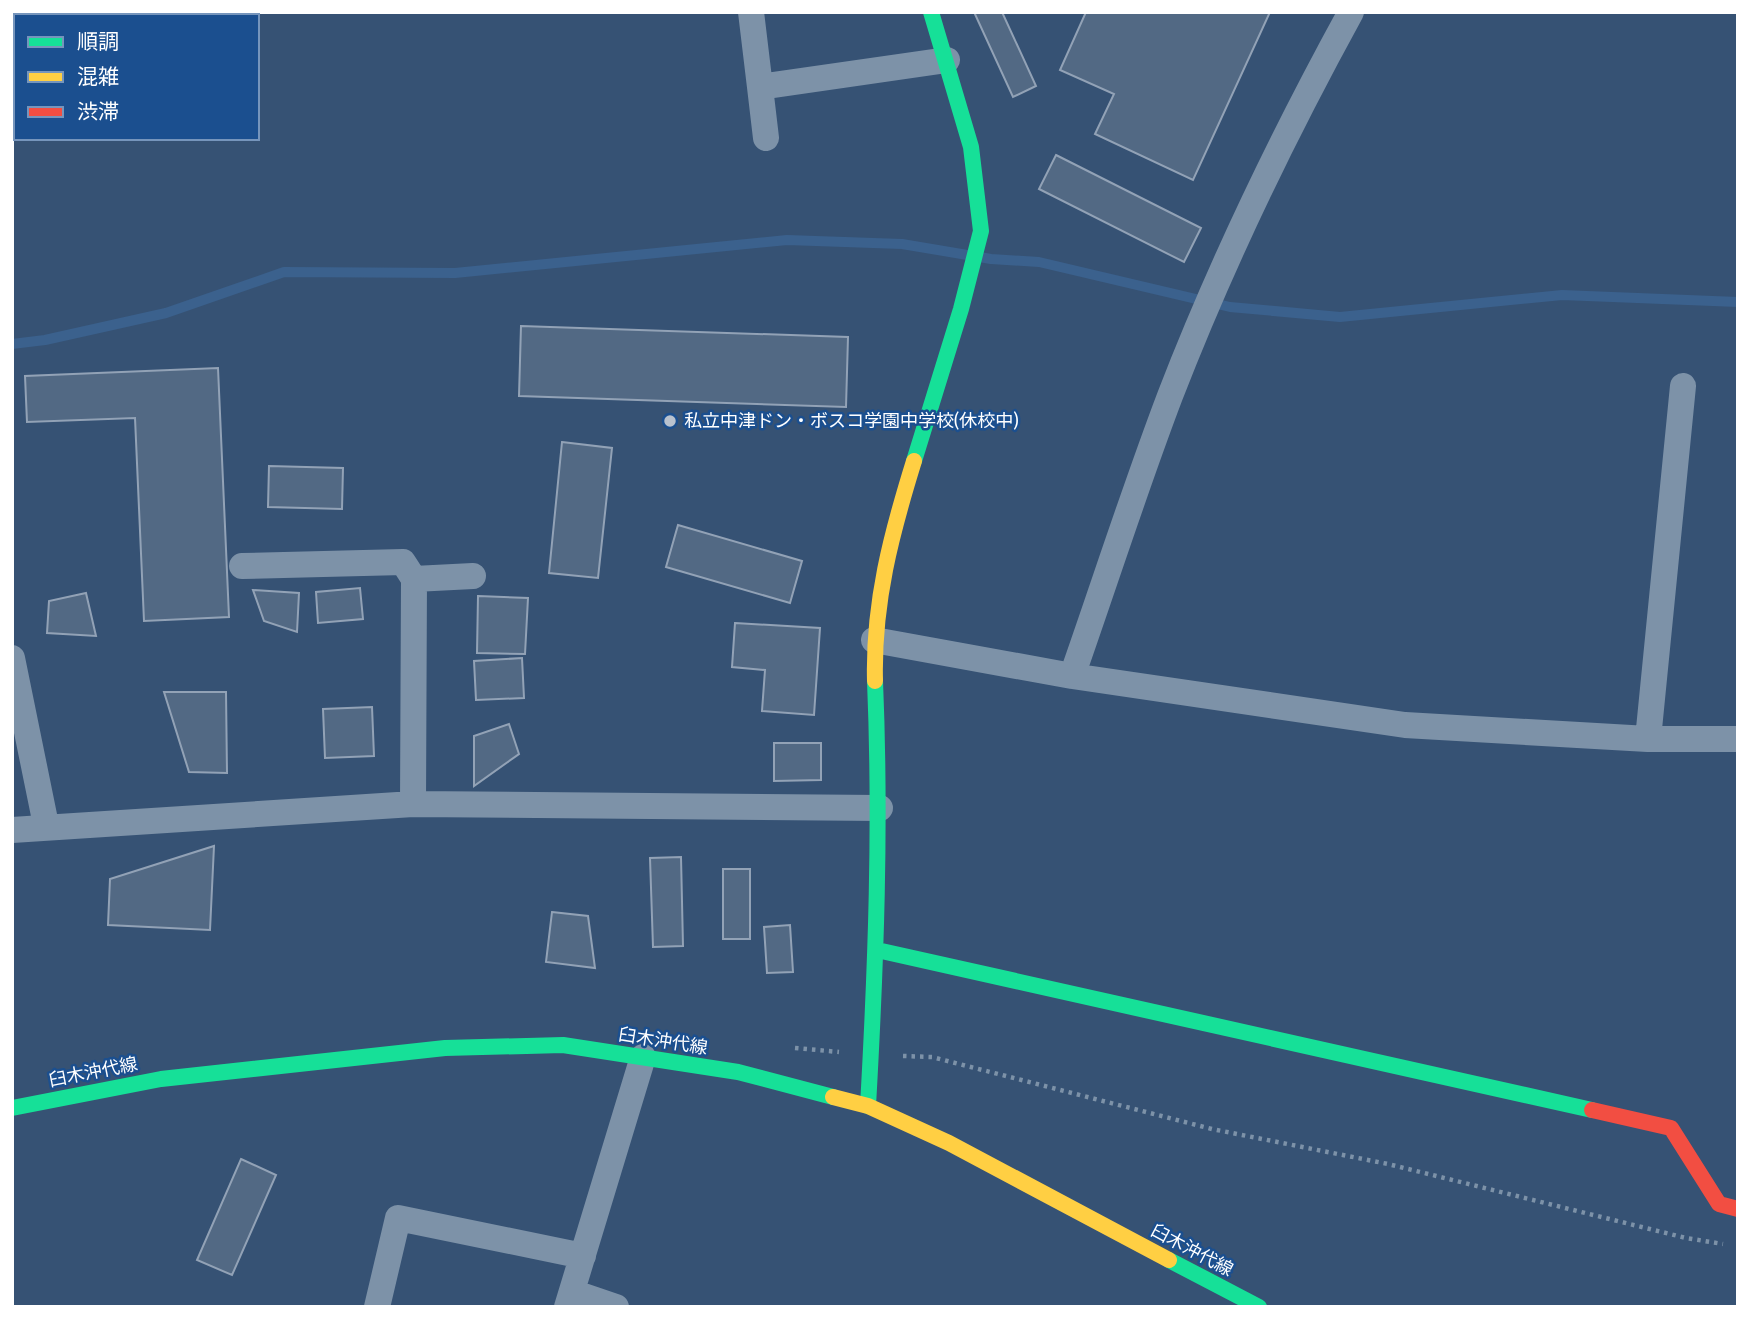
<svg xmlns="http://www.w3.org/2000/svg" width="1750" height="1319" viewBox="0 0 1750 1319" font-family="'Fira Sans Condensed','Noto Sans JP',sans-serif">
	<style>
		.lines { fill: none; stroke-linecap: round; stroke-linejoin: round }
		.stream { stroke: #3b618d; stroke-width: 10 }
		.building { fill: #526984; stroke: #92a2b6; stroke-width: 2 }
		.path { stroke: #7d92a8; stroke-width: 4.5; stroke-dasharray: 3.5 5; stroke-linecap: butt }
		.street { stroke: #7d92a8; stroke-width: 26 }
		.fast { stroke: #16e098; stroke-width: 16 }
		.slow { stroke: #ffcf43; stroke-width: 16 }
		.jam { stroke: #f24e42; stroke-width: 16 }
		.poi-dot { fill: #b9c2ce; stroke: #1b4f8f; stroke-width: 2.5 }
		.labels { text-anchor: middle; dominant-baseline: central; stroke-width: 5; stroke-linejoin: round; paint-order: stroke }
		.poi-label { font-size: 18px; fill: #fff; stroke: #1b4f8f; text-anchor: start }
		.street-label { font-size: 18px; fill: #fff; stroke: #1b4f8f }
	</style>
	<rect width="100%" height="100%" fill="#365274"/>
	<g class="lines">
		<path class="stream" d="M12,344L45,340L166,313L284,272L455,273L787,240L902,244L991,259L1039,262L1230,307L1340,317L1562,295L1738,302"/>
	</g>
	<path class="building" d="M974,12H1002L1036,86L1013,97Z
		M1086,12H1270L1193,180L1095,134L1114,94L1060,70Z
		M1056,155L1201,228L1184,262L1039,189Z
		M521,326L848,337L846,407L519,396Z
		M218,368L229,617L144,621L135,418L27,422L25,376Z
		M562,442L612,448L598,578L549,573Z
		M269,466L343,468L342,509L268,507Z
		M678,525L802,561L790,603L666,567Z
		M360,588L363,619L318,623L316,592Z
		M253,590L299,593L297,632L264,621Z
		M86,593L96,636L47,633L49,601Z
		M478,596L528,598L525,654L477,653Z
		M735,623L820,628L814,715L762,711L765,670L732,667Z
		M522,658L524,698L476,700L474,661Z
		M164,692H226L227,773L189,772Z
		M372,707L374,756L325,758L323,709Z
		M509,724L519,754L474,786V736Z
		M774,743H821V780L774,781Z
		M214,846L210,930L108,925L110,879Z
		M681,857L683,946L653,947L650,858Z
		M723,869H750V939H723Z
		M552,912L588,916L595,968L546,962Z
		M790,925L793,972L767,973L764,927Z
		M241,1159L276,1175L232,1275L197,1260Z"/>
	<g class="lines">
		<path class="path" d="M795,1048L839,1052
			M903,1056L932,1057L1212,1129L1388,1164L1686,1238L1723,1244"/>
		<path class="street" d="M751,12L760,87
			M766,138L760,87L947,60
			M242,566L403,562L414,579L413,804
			M414,579L473,576
			M874,640L1072,676L1405,725L1648,739H1738
			M12,658L46,825
			M1072,676C1105,582 1135,488 1170,396C1221,264 1283,136 1351,12
			M1648,739L1683,386
			M12,830L413,804L880,808
			M572,1292L616,1307
			M377,1307L398,1218L583,1256
			M567,1307L643,1057"/>
		<path class="fast" d="M914,461L961,309L981,231L971,147L931,12
			M877,950L1592,1110
			M868,1106C876,964 881,824 875,681
			M12,1108L161,1079L445,1048L563,1045L738,1072L833,1097
			M1169,1260L1259,1307"/>
		<path class="slow" d="M875,681C873,603 891,535 914,461
			M833,1097L868,1106L949,1143L1169,1260"/>
		<path class="jam" d="M1592,1110L1671,1128L1719,1204L1738,1209"/>
	</g>
	<circle class="poi-dot" cx="670" cy="421" r="7"/>
	<g class="labels">
		<g class="poi-label">
			<text x="684" y="421">私立中津ドン・ボスコ学園中学校(休校中)</text>
		</g>
		<g class="street-label">
			<text transform="translate(663 1041) rotate(9)">臼木沖代線</text>
			<text transform="translate(93 1072) rotate(-11)">臼木沖代線</text>
			<text transform="translate(1192 1250) rotate(28)">臼木沖代線</text>
		</g>
	</g>
	<rect width="1750" height="1319" fill="none" stroke="#ffffff" stroke-width="28"/>
	<rect x="14" y="14" width="245" height="126" fill="#1b4f8f" stroke="#7695bc" stroke-width="2"/>
	<rect x="28" y="37" width="35" height="10" fill="#16e098" stroke="#7695bc" stroke-width="2"/>
	<text x="77" y="49" font-size="21" fill="#ffffff">順調</text>
	<rect x="28" y="72" width="35" height="10" fill="#ffcf43" stroke="#7695bc" stroke-width="2"/>
	<text x="77" y="84" font-size="21" fill="#ffffff">混雑</text>
	<rect x="28" y="107" width="35" height="10" fill="#f24e42" stroke="#7695bc" stroke-width="2"/>
	<text x="77" y="119" font-size="21" fill="#ffffff">渋滞</text>
</svg>
